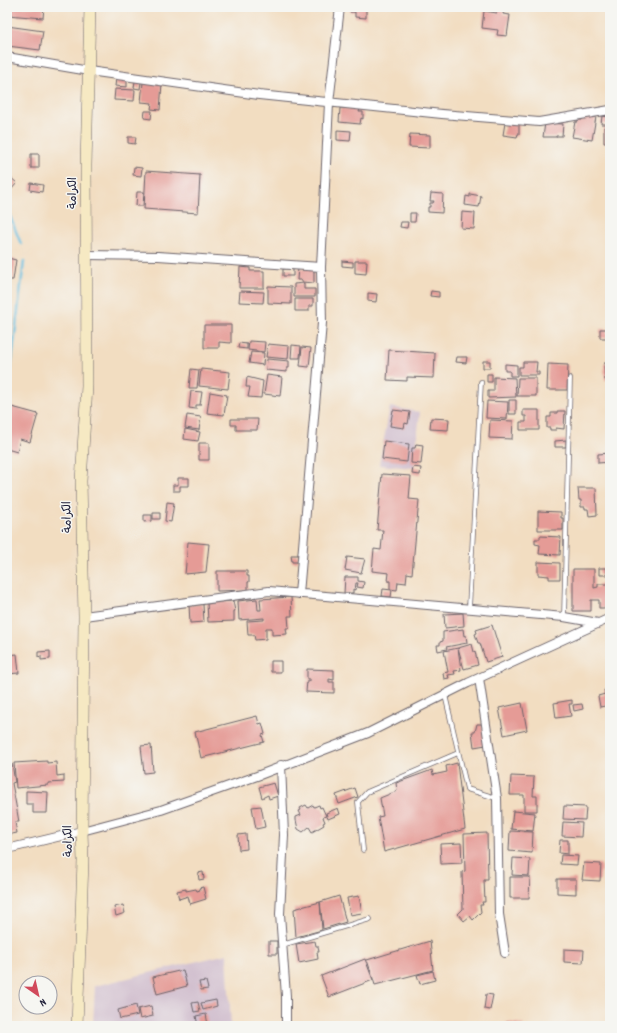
<svg xmlns="http://www.w3.org/2000/svg" width="617" height="1033" viewBox="0 0 617 1033" font-family="Dekko,'Playpen Sans Arabic',sans-serif">
	<style>
		.industrial { fill: #d0bdcd }
		.lines { fill: none; stroke-linecap: round; stroke-linejoin: round }
		.stream { stroke: #62bddf; stroke-width: 2.5 }
		.building { fill: #e59b96 }
		.service-casing { stroke: #6b636a; stroke-width: 5.5 }
		.minor-casing { stroke: #6b636a; stroke-width: 10 }
		.secondary-casing { stroke: #6b636a; stroke-width: 12 }
		.service { stroke: #fff; stroke-width: 4 }
		.minor { stroke: #fff; stroke-width: 8 }
		.secondary { stroke: #f6e9c3; stroke-width: 11 }
		.labels { text-anchor: middle; dominant-baseline: central; stroke-width: 3; stroke-linejoin: round; paint-order: stroke }
		.street-label { font-size: 12px; fill: #22223b; stroke: #f6f6f2 }
	</style>
	<rect width="100%" height="100%" fill="#f6f6f2"/>
	<filter id="ink" filterUnits="userSpaceOnUse"><feTurbulence type="fractalNoise" baseFrequency=".025" numOctaves="2"/><feDisplacementMap in="SourceGraphic" scale="8" xChannelSelector="R" yChannelSelector="G"/><feConvolveMatrix kernelMatrix="1 2 1 2 8 2 1 2 1" color-interpolation-filters="sRGB"/></filter>
	<filter id="wash" filterUnits="userSpaceOnUse"><feTurbulence type="fractalNoise" baseFrequency=".012" numOctaves="4" result="noise"/><feDisplacementMap in="SourceGraphic" scale="16" xChannelSelector="R" yChannelSelector="G"/><feGaussianBlur stdDeviation="0.9" result="paint"/><feColorMatrix in="noise" values="0 0 0 0 0 0 0 0 0 0 0 0 0 0 0 0 0 1.4 0 .05"/><feComposite in="paint" operator="in"/></filter>
	<g filter="url(#wash)">
		<rect width="100%" height="100%" fill="#f2ddc1"/>
		<path class="industrial" d="M390,407L420,412L414,468L379,465Z
			M227,954L231,1025L225,1026H93L95,986Z"/>
		<g class="lines">
			<path class="stream" d="M7,209L21,244
				M7,387L12,359L24,261"/>
		</g>
		<g id="blocks">
			<path class="building" d="M7,7H44L43,18L7,15Z
				M351,7H366V18L355,17V12H350Z
				M498,9L504,10L503,14L510,15L507,36L497,35L498,30L482,28L484,11L497,13Z
				M7,26L43,31L40,50L7,46Z
				M116,79L127,80V87L115,86Z
				M135,81L141,82L140,89L134,88Z
				M143,82L162,83L160,110L151,109L152,103L141,102Z
				M115,89L135,90L134,101L114,100Z
				M340,108L360,109L359,112H363V119L361,118L360,124L339,122Z
				M145,111H152L151,119L144,118Z
				M587,116L596,117L592,140L572,137L575,122H577L578,120H582L583,118H587Z
				M602,116L608,117V118H610V124H601Z
				M505,123L519,124V134H518L517,137L503,135Z
				M545,123L563,124L562,136H556V137H543Z
				M604,127H610V143H604Z
				M337,130L351,131L350,141L337,140Z
				M410,134L430,135V148L409,147Z
				M128,137H136L135,144L128,143Z
				M31,154H39V168H31Z
				M134,167L142,168L141,176L133,175Z
				M146,171L200,175L198,213L144,209Z
				M10,177L17,183L10,191L7,188V180Z
				M31,183L43,185L42,192L30,190Z
				M137,192H144L143,206H136Z
				M431,193L443,194L442,213L428,212V207H430V203H433L434,201H430Z
				M470,194L481,196L479,207L465,205L466,196L470,197Z
				M462,212L475,213L474,229L461,228Z
				M410,213H416L415,222H410Z
				M401,222H408L407,228L400,227Z
				M8,258L16,260L13,280H7Z
				M342,261L353,262V267L342,266Z
				M355,261H367L366,274L355,273Z
				M240,267L250,268V271H264V288H239Z
				M298,268H314V283L302,282V280H297Z
				M283,269H293V276H283Z
				M304,283V289H315V297H294V284Z
				M268,286L291,287V304L268,303Z
				M240,291L264,292L263,303L239,302Z
				M431,291L439,292V297L430,296Z
				M368,293L377,294L376,302L368,301Z
				M295,299H313V306H309V311H295Z
				M204,325H231V343L219,342V348H204Z
				M600,329H607V338H600Z
				M249,341L265,342L264,352L248,350Z
				M239,343L247,344V349L238,348Z
				M268,344L289,346L288,359L266,357Z
				M292,345L301,346L300,358H291Z
				M302,347L311,348L309,367L300,366Z
				M389,350L435,353L434,378L407,377V381L387,380Z
				M251,352L264,353L263,365L249,363Z
				M457,357H467L466,363L456,362Z
				M267,359L289,361V368H287V372L266,370Z
				M483,361H490V368H483Z
				M523,362H537L536,372H539V375H519V367H523Z
				M604,363H610V380H605Z
				M505,364L517,365V376H510V371H505Z
				M548,364L568,365L567,390H547Z
				M191,369L199,370L197,388H189Z
				M201,369L230,372L228,389L199,386Z
				M487,374H492V382H487Z
				M267,375L282,377L280,396L264,394Z
				M247,377L263,381L261,398L248,397L250,387H246Z
				M494,377L515,378L516,397L488,398V391H494Z
				M518,378H536V396H517Z
				M191,391L202,392L200,405H196V409L189,408Z
				M210,392L227,395L224,415L207,413Z
				M509,400H516V414H509Z
				M487,401L508,402L507,419L486,418Z
				M12,407L38,414L30,442L20,439L17,452L7,449V424Z
				M393,410L410,412L408,424L405,423L404,428L390,426Z
				M523,410H539V430H520V422H526V416H523Z
				M557,411H565L564,429L556,428V430H550V428H547V417H551V413H557Z
				M187,415L201,417L199,430L185,428Z
				M431,418L449,419L448,430L430,429Z
				M231,419H258L257,430H236V425H231Z
				M490,420L513,421L512,439L489,438Z
				M185,429L200,432L198,441L184,439Z
				M566,440V447H555V441Z
				M384,441L409,444L407,462L382,459Z
				M199,443H209V460H199Z
				M416,444L423,445L421,464L411,463L412,448H415Z
				M610,453V462L598,463V454Z
				M413,467L421,468L420,475L412,474Z
				M382,474L411,476L409,499L419,500L412,574L407,573L406,583L398,582L397,590L390,589V581H388L389,573L372,571L374,549L381,550L383,530H377Z
				M178,478H189V486H180V491H173V485H178Z
				M578,488H596L597,515L589,516L588,509H585V507H581V500H579Z
				M167,502L174,503L171,522L165,521Z
				M538,511L561,512V518H563V530H538Z
				M153,513H160V519H153Z
				M144,515H152V521L144,522Z
				M540,536L561,537L560,555L539,554L540,545L535,544V539H540Z
				M188,542L209,544L206,572L185,574Z
				M291,555H298V562H292Z
				M347,557L365,559L361,573L345,570Z
				M538,562L560,563V579H549V576L538,575Z
				M599,568H607V575H599Z
				M573,569H594V588L598,587V584H609V608H599V600H591V611H573Z
				M217,571H247V576H249V582H248V590L217,591Z
				M345,577H358V581L364,582L363,588L357,587L358,583H356L355,590L353,589V593H344Z
				M383,589L392,590L391,597L382,596Z
				M291,597L292,616H288L289,628H286L287,634L272,635V628H266V639L255,640L254,635H248L247,621L264,620V618L239,620L238,601L257,599L258,610H261L260,599Z
				M233,601L235,611H234V621L208,622L207,602Z
				M203,604L204,622L190,623L189,605Z
				M463,613L464,626L445,628L444,614Z
				M492,625L502,657L486,662L480,643H478L475,634L477,633L476,630Z
				M463,629L464,636L466,635L467,643L446,647L447,649L438,651L437,645H440V642L443,641V632Z
				M472,644L474,652L475,651L478,665L464,669L458,648Z
				M458,648L461,670L454,671L455,674L448,675L449,678L444,679L443,673L448,672L444,651Z
				M50,651V659L41,660V656L38,657V652Z
				M17,654L19,673L7,674V657H9V655Z
				M271,661H281V672H271Z
				M307,669L334,670V680L329,679V682H334V693L306,692L307,681H310V679H307Z
				M610,689V705L600,707L598,696L605,694L604,690Z
				M572,700V704H569L571,716L556,718L554,703Z
				M522,703L527,730L504,735L499,708Z
				M582,704L583,709L574,711L573,705Z
				M257,716L259,724L262,723L265,734L262,735L264,742L201,758L195,732Z
				M477,724H482L486,745L474,747L472,732H475Z
				M151,745L153,772L144,773L141,746Z
				M47,761V763L56,762L57,776L64,775V782L48,783V785L16,788L14,763Z
				M457,763L465,829L384,852L378,817L383,816L380,798L397,791L396,783L432,770L433,775L447,772L446,766Z
				M12,764L15,782L12,783L19,822H15L17,833L7,835V765Z
				M511,776L534,777L533,796H537V811H524V795H510Z
				M274,783L278,796L269,799L268,795L262,798L259,787Z
				M355,788L358,797L339,804L336,795Z
				M26,791L48,792L47,813H33V804H26Z
				M306,805L308,808L313,805L314,807L319,805L320,808L322,807L326,816L323,817L325,822L323,823L324,825L312,832L309,827L303,832L298,829L296,820V817L301,815L299,811L301,810L300,808Z
				M261,806L265,827L256,829L252,807Z
				M564,806L586,807L585,820L563,819Z
				M338,808L340,814L328,819L326,813Z
				M513,811L535,813L533,831L511,829Z
				M563,822L582,823L581,837L562,836Z
				M510,831L533,832L532,853L509,851Z
				M487,833L488,880H484L485,902H482L483,905H480L481,912L473,920L470,916L464,921L458,914L463,909L462,872L465,871L464,834Z
				M246,834L247,849L239,850L238,835Z
				M560,840H568V854L559,853Z
				M461,843L462,863L441,864L440,844Z
				M561,855L578,856L577,865L560,864Z
				M513,858L530,859L529,876L512,875Z
				M584,863L601,864L600,881L582,880Z
				M203,872L204,879L199,880L198,873Z
				M510,877H530L529,898H510Z
				M557,879H576V894L557,893Z
				M203,887L206,899L190,904L188,896L179,899L177,891L186,889V891L196,889L197,891L200,890L199,888Z
				M339,896L346,922L323,929L320,902Z
				M359,896L362,913L350,915L347,898Z
				M320,902L322,930L296,937L294,909Z
				M123,905L125,913L116,916L114,907Z
				M269,941H277V954H269Z
				M315,941L316,946H318L319,952H317L318,959L299,963L296,944Z
				M430,941L433,970L375,985L367,960Z
				M564,949L584,950L583,963L564,962Z
				M365,959L373,980L329,997L321,976Z
				M183,970L187,986L157,994L153,977Z
				M433,971L435,980L420,984L417,975Z
				M206,981L208,989L201,990L199,982Z
				M486,994L493,995L490,1010L484,1009Z
				M216,1000L217,1006L203,1010L201,1003Z
				M198,1002L200,1011L194,1012L192,1003Z
				M136,1005L138,1015L120,1019L118,1010Z
				M151,1006L153,1016L140,1019L138,1009Z
				M206,1014L208,1025L198,1026L196,1016Z
				M507,1022L523,1024V1026H506Z"/>
		</g>
	</g>
	<g filter="url(#ink)">
		<use href="#blocks" fill-opacity="0" stroke="#6b636a" stroke-width="1"/>
		<g class="lines">
			<g class="service-casing">
				<path id="service" d="M469,608L481,382
					M564,617L570,378
					M445,695L467,789L496,798
					M363,850L358,802L367,792L458,753
					M282,945L370,919"/>
			</g>
			<g class="minor-casing">
				<path id="minor" d="M7,57L89,71L259,95L442,114L539,122L610,110
					M87,255L158,256L321,267
					M299,594L322,323L321,267L329,103L340,7
					M84,616L269,591L564,617L598,623
					M479,678L497,798
					M281,765L284,835L280,914L286,996V1026
					M497,798L499,914L505,953
					M7,849L82,831L161,810L257,776L368,733L468,683L610,618"/>
			</g>
			<g class="secondary-casing">
				<path id="secondary" d="M77,1026L83,861L82,831L84,616L81,481L87,386L86,165L90,7"/>
			</g>
			<use href="#service" class="service"/>
			<use href="#minor" class="minor"/>
			<use href="#secondary" class="secondary"/>
		</g>
	</g>
	<g class="labels">
		<g class="street-label">
			<text transform="translate(73 193) rotate(-90)">الكرامة</text>
			<text transform="translate(68 517) rotate(-91)">الكرامة</text>
			<text transform="translate(69 841) rotate(-91)">الكرامة</text>
		</g>
	</g>
	<rect width="617" height="1033" fill="none" stroke="#f6f6f2" stroke-width="24"/>
	<g transform="translate(38 995) rotate(146)"><circle r="19" fill="#f6f6f2" stroke="#a1a1a9"/>
	<path d="M0-3L7 15L0 10L-7 15Z" fill="#d1495b"/>
	<text y="-6" font-size="11" font-weight="bold" text-anchor="middle" fill="#22223b">N</text>
	</g>
</svg>
